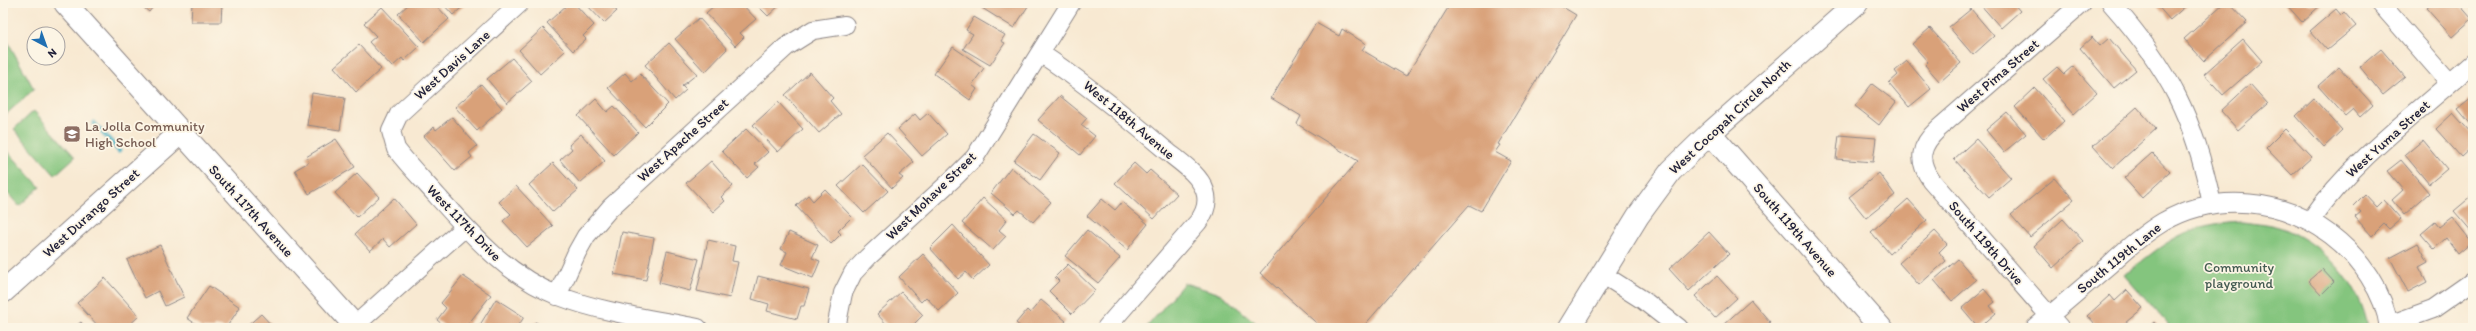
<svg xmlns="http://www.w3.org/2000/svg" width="2476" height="331" viewBox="0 0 2476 331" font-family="Itim,sans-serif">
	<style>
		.green { fill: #84c57e; stroke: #53745c }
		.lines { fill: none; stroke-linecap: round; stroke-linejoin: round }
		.stream { stroke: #41acc1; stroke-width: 5 }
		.building { fill: #d9a179 }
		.street-casing { stroke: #8d8686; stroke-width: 20 }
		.secondary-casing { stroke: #8d8686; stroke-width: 24 }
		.street { stroke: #fff; stroke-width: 18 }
		.secondary { stroke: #fff; stroke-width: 22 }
		.labels { text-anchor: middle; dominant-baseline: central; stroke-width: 3.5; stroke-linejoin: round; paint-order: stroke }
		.street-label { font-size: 14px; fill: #22223b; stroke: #fcf5e5 }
		.education-label { font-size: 14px; fill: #785e54; stroke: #fcf5e5; text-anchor: start }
		.park-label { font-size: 14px; fill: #445b52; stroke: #fcf5e5 }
	</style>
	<rect width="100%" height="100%" fill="#fcf5e5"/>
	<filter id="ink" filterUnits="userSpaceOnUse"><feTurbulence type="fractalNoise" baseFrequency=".025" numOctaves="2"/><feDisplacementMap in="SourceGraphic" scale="8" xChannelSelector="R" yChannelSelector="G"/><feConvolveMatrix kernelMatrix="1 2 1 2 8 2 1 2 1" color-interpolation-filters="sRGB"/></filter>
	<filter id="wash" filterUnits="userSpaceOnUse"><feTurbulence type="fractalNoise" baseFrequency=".012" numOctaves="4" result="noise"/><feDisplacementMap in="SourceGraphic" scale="16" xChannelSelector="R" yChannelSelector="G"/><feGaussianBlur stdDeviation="0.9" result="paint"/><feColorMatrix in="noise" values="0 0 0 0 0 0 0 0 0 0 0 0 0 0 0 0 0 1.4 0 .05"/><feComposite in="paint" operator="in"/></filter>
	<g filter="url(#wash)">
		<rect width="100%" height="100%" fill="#f8e9d2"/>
		<path class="green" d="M3,33L34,89L3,117Z
			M34,111L75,157L55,175L14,129Z
			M3,146L40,187L19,206L3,188Z
			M2242,221C2257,223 2273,224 2287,230C2325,246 2362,286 2368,328H2171L2125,275C2166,241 2187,224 2242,221Z
			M1184,283L1221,294L1262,328H1146Z"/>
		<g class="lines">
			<path class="stream" d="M94,123L119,151"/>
		</g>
		<g id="blocks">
			<path class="building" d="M138,3H156L149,12Z
				M192,3H222L221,22H191Z
				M410,3H434L449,19L424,42L398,14Z
				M442,3H467L453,15Z
				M569,3H574L594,25L583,36L586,39L573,51L547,23Z
				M585,3H618L613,8L617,11L604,23Z
				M717,3H741L756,19L740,33L744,37L735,46L706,13Z
				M755,3H782L768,16Z
				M985,3H1030L1014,28L982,8Z
				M1451,3H1556L1576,15L1498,144L1500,145L1495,152L1511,161L1481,211L1469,205L1362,328H1322L1260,273L1358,161L1297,124L1301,116L1271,98L1316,23L1339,36L1342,29L1366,44L1362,50L1406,76Z
				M1979,3H2013L2020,11L2001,28Z
				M2155,3H2189L2170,20Z
				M2224,3H2229L2247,22L2204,61L2184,39Z
				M2285,3H2323L2302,22Z
				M2432,3H2458L2472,19L2452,37L2426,8Z
				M382,7L419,47L404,61L402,58L392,67L369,42L376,36L364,23Z
				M1971,9L1994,36L1973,55L1949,27Z
				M2336,9L2341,15L2344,12L2356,26L2327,50L2310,31Z
				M974,17L1005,35L1001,41L1005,43L990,65L963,49L973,34L966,30Z
				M699,18L727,49L705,72L675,39Z
				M543,28L565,51L540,74L519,50Z
				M1930,28L1961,63L1940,82L1925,65L1928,62L1912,44Z
				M2092,37L2100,46L2109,38L2136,70L2114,88L2080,48Z
				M2243,39L2262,61L2223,95L2204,74Z
				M669,43L697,74L682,86L686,90L675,100L645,65Z
				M359,45L381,69L356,92L334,67Z
				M953,47L984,68L972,85L977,89L970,100L934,74Z
				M2381,49L2405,77L2383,95L2360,67Z
				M512,58L532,81L507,103L487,79Z
				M1907,61L1931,89L1909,107L1889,83L1898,75L1895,71Z
				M2073,66L2097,93L2074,114L2043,79L2057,67L2064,74Z
				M2339,67L2373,105L2360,117L2353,109L2345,116L2318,86Z
				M810,72L833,98L830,101L841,114L819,133L785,95Z
				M625,73L632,81L640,74L668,104L645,127L608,88Z
				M481,84L502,108L477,131L455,107Z
				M1872,84L1896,102L1879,125L1855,106Z
				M2250,84L2268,104L2238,130L2221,111Z
				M2035,88L2064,121L2044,139L2015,107Z
				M312,93L345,98L340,130L307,125Z
				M1060,96L1087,118L1081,125L1095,136L1080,155L1038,120Z
				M2472,98L2473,99V127L2458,109Z
				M596,99L607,112L614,106L638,132L614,155L578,116Z
				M2314,99L2342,130L2324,147L2296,116Z
				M778,102L803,129L778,152L753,125Z
				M2137,107L2156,129L2113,168L2093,146Z
				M2007,112L2026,134L2004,152L1986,130Z
				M928,113L947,134L922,156L898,129L915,114L920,120Z
				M2453,113L2473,135V146L2461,157L2436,129Z
				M452,117L477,146L469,153L472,157L455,171L424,136L434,127L436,130Z
				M746,129L768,152L755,164L759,167L747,178L722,151Z
				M2285,129L2312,157L2292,175L2266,148Z
				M887,133L914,162L899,175L903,178L892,188L862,155Z
				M581,134L605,161L580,183L560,160L572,149L569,145Z
				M1034,134L1060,153L1040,180L1014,161Z
				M1839,135L1876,138L1873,162L1836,159Z
				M336,139L355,167L309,194L295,170L309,162L306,157Z
				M1976,139L2011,178L1989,197L1954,159Z
				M2423,140L2447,169L2429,184L2405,155Z
				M2152,153L2170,172L2142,198L2124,178Z
				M2401,160L2429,193L2404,215L2392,200L2403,190L2387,171Z
				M711,161L733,186L721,197L725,201L713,212L686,183Z
				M553,163L578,190L553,212L529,185Z
				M1134,163L1146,174L1150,170L1177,194L1154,219L1115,183Z
				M862,164L888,191L864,213L838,186Z
				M1011,167L1051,202L1033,222L1019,210L1015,214L991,193Z
				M357,173L379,197L357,217L335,193Z
				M1879,173L1895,195L1866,218L1849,197Z
				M2055,178L2074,200L2030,237L2011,215Z
				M516,186L553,226L527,247L503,221L511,214L499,202Z
				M825,189L852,217L838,231L841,234L831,244L796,206L808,195L813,201Z
				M2365,194L2377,207L2384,200L2401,219L2389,229L2384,224L2372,236L2355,217L2361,212L2354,205Z
				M2473,195V233L2454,211Z
				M394,198L416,224L390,247L383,239L370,251L355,234Z
				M983,198L1007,220L999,230L1006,236L993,250L962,223Z
				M1102,199L1115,210L1122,202L1148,224L1127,250L1087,216Z
				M1908,199L1927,220L1890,254L1871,232Z
				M2452,217L2472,242L2458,254L2446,238L2434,249L2421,234L2435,222L2439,227Z
				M2063,219L2083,241L2053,268L2034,246Z
				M953,225L989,265L973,280L966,272L958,279L930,248Z
				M1087,230L1120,258L1098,283L1065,256Z
				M1935,231L1947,244L1939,252L1946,261L1919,285L1899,263Z
				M622,232L654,238L646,280L614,274Z
				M789,232L818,245L812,258L820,261L813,278L781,265L787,252L781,249Z
				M1709,232L1729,254L1689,291L1669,269Z
				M708,240L735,246L732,261L738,262L730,298L697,291Z
				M2418,243L2428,262L2419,267L2427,282L2408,292L2390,258Z
				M160,245L184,297L165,306L158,291L145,298L127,260Z
				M667,251L699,259L690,291L659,283Z
				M923,254L958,293L939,311L926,297L921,302L899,277Z
				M1958,259L1976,280L1952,301L1934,280Z
				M1068,264L1095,290L1072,314L1049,291L1059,281L1055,277Z
				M2322,269L2334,282L2321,295L2308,281Z
				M463,276L491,295L465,328H447L437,320L446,308L441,303Z
				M758,276L809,289L804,306H801L797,319L767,311L769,304L752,299Z
				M1717,276L1737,298L1715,318L1695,296Z
				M105,278L139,316L126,328H100L77,303Z
				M209,286L240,307L226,328L215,326L214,328H202L187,318Z
				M1984,289L1995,302L1990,306L1996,313L1979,328L1962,308Z
				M2127,290L2143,308L2119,328H2098L2087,316L2110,295L2115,301Z
				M901,292L923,315L912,326L914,328H890L877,314Z
				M496,299L524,317L517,328H478Z
				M1041,300L1066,321L1060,328H1022L1016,323L1027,310L1030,313Z
				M1751,300L1770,322L1763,328H1726L1723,325Z
				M261,314L274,328H245Z
				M81,322L86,328H73Z
				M535,322L549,328H533Z
				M2154,322L2159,328H2147Z"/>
		</g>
	</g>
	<g filter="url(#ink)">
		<use href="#blocks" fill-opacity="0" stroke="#8d8686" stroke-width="1"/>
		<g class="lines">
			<g class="street-casing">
				<path id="street" d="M520,3L399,114L391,131L396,149C409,166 424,181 438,197C473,236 509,277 559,296C603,313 652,319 698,328
					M2111,3C2170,70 2194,117 2212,204
					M2380,3L2450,83
					M1040,53C1084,82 1123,114 1163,148C1177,160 1199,173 1205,191C1209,203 1205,213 1198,222L1106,328
					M2310,221C2352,160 2418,112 2473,63
					M1602,274L1643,300L1679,328
					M557,296L577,252L586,236L610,208L786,47L813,30L845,25
					M2389,325L2433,309L2473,281
					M352,328L465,227
					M836,328L843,293L853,273L868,257L955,177L975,157L1071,3
					M2035,328C2060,307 2084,286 2109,265C2126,249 2143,234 2163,222C2217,191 2283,199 2331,235C2359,256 2385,293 2389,328
					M2060,328L1931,180C1917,160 1920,146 1938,129L2082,3"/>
			</g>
			<g class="secondary-casing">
				<path id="secondary" d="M65,3L357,328
					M1710,133L1881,328
					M3,292L180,133
					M1569,328L1638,216L1671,171L1710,133L1857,3"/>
			</g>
			<use href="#street" class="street"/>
			<use href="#secondary" class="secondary"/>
		</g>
	</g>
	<defs>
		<g id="school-square" transform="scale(0.9)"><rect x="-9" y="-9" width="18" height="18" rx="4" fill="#8d6e63" stroke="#fcf5e5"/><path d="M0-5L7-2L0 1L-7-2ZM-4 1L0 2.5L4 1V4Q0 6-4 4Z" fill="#fff"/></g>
	</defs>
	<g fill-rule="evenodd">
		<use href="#school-square" x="72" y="134"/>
	</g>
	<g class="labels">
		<g class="street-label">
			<text transform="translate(452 65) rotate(-42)">West Davis Lane</text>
			<text transform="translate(1998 76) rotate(-41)">West Pima Street</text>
			<text transform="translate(1730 117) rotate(-43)">West Cocopah Circle North</text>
			<text transform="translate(1129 120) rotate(40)">West 118th Avenue</text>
			<text transform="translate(2388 139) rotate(-42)">West Yuma Street</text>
			<text transform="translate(683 140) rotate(-42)">West Apache Street</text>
			<text transform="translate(931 196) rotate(-44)">West Mohave Street</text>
			<text transform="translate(251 211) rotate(48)">South 117th Avenue</text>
			<text transform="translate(91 213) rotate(-42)">West Durango Street</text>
			<text transform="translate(464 223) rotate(46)">West 117th Drive</text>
			<text transform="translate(1795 230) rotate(49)">South 119th Avenue</text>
			<text transform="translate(1986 243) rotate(49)">South 119th Drive</text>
			<text transform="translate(2119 258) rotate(-39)">South 119th Lane</text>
		</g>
		<g class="education-label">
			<text x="85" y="126">La Jolla Community<tspan x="85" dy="16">High School</tspan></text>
		</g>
		<g class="park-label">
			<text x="2239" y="267">Community<tspan x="2239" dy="16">playground</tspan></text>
		</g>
	</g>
	<rect width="2476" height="331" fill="none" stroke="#fcf5e5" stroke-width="16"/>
	<g transform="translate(46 46) rotate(139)"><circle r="19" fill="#fcf5e5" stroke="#a5a1a1"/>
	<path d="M0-3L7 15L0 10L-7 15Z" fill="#1f6fb2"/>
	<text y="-6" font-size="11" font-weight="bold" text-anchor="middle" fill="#22223b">N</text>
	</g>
</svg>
